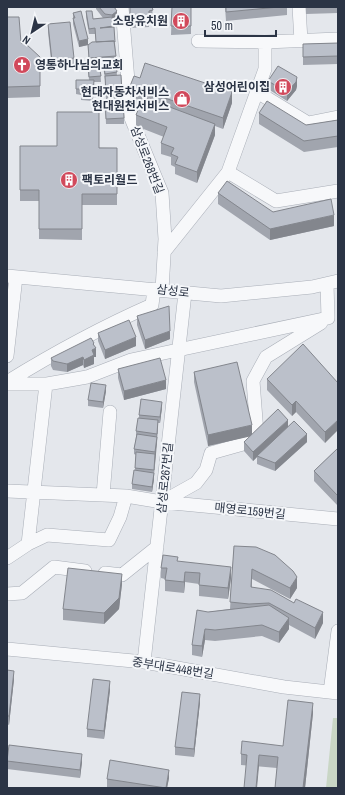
<svg xmlns="http://www.w3.org/2000/svg" width="345" height="795" viewBox="0 0 345 795" font-family="'Archivo Narrow','Noto Sans KR',sans-serif">
	<style>
		.green { fill: #c9d6c5 }
		.lines { fill: none; stroke-linecap: round; stroke-linejoin: round }
		.minor-casing { stroke: #a9aeb7; stroke-width: 14 }
		.minor { stroke: #f7f8fa; stroke-width: 13 }
		.wall { fill: #a1a5ae }
		.shaded-wall { fill: #83868d }
		.building { fill: #bbc0ca; stroke: #83868d }
		.labels { text-anchor: middle; dominant-baseline: central; stroke-width: 4; stroke-linejoin: round; paint-order: stroke }
		.poi-label { font-size: 12px; font-weight: bold; fill: #2b3445; stroke: #f4f6f9; text-anchor: end }
		.street-label { font-size: 12px; fill: #2b3445; stroke: #f4f6f9 }
	</style>
	<rect width="100%" height="100%" fill="#e4e7ec"/>
	<path class="green" d="M333,718H338V788H326Z"/>
	<g class="lines">
		<g class="minor-casing">
			<path id="minor" d="M122,7L131,118L162,193L165,239L162,290
				M299,7L301,41
				M198,41L265,42L338,39
				M257,92L308,123L338,117
				M228,172L276,201L338,191
				M164,252L228,172L265,69V42
				M7,276L221,296L312,287L338,281
				M7,356L16,277
				M7,382C54,353 102,327 152,305L154,289
				M7,384H47L87,377L131,360L328,318L327,284
				M7,491L126,496L162,502L338,519
				M103,495L110,412
				M162,502L196,483L206,470L211,453L243,444L257,433L253,381L266,357L321,323
				M28,544L46,384
				M7,558L28,544L47,535L109,540L120,517L126,496
				M105,573L122,575L157,547
				M7,594L22,593L54,567L85,571
				M7,649L144,662L284,687L338,693
				M144,662L185,293
				M330,692L338,631"/>
		</g>
		<use href="#minor" class="minor"/>
	</g>
	<path class="wall" d="M96,7H114L117,17L113,20L115,42L116,63L117,76L122,93V99L106,100L105,80L103,65H100L101,82H94L93,101L81,100V95L76,94V80H89L88,71V65H89L88,45L96,42L95,34H89L86,17V11L93,19L103,18L96,9Z
		M130,7H152L153,19H149V27L130,28Z
		M172,7H191V34L171,35Z
		M225,7H287V15L226,21Z
		M306,7H338V13L306,14Z
		M73,13L88,45L79,47L73,24Z
		M7,17L21,43L40,57V97L7,98Z
		M48,24L74,58V67L52,69L48,32Z
		M338,43V64L303,65V44Z
		M140,78L232,103L223,129L215,126V135L197,183L175,174V167L171,165V157L161,154V143L164,137L136,126V115L141,101L130,97V86Z
		M268,81L297,86L296,90L287,101L268,89Z
		M105,101L124,118V124H106Z
		M259,113L306,125L338,120V147L304,152L259,124Z
		M20,146L117,148V205H82V240L39,239V201H20Z
		M218,193L273,212L334,226L270,240L218,204Z
		M137,316L170,339L145,349L137,325Z
		M98,333L136,346L105,359L98,341Z
		M94,346L96,357H94V364L84,368L83,365L67,372L53,370L51,366V358Z
		M118,369L166,389L124,400L118,378Z
		M194,372L252,435L288,427L307,442L275,471L257,464V457L253,461L244,451V442L250,436L208,446L194,382Z
		M267,379L338,383L325,443L296,412L292,416L267,390Z
		M106,391L103,408L88,406V400Z
		M162,407L160,423H158L154,473V479L152,492L132,489V484L135,470L136,455L134,454V449L136,437V431L139,418V415Z
		M338,448V506L314,481V471Z
		M234,546L297,588L290,599L252,579V587L323,623L315,639L289,625V629L279,643L262,636L215,641L205,640L202,657L192,655V645L208,612L230,609Z
		M178,562L231,578L228,599L199,596V584L185,582L184,593L165,591V579L161,578V568Z
		M122,584L119,609L104,624L63,620V609Z
		M7,670L14,679L9,725L7,724Z
		M110,690L104,739L87,737V729Z
		M200,702L194,757L175,755V747Z
		M313,713L305,788H275L277,768L241,765V754L283,746Z
		M7,759L82,762L80,778L7,769Z
		M169,778L167,788H112L107,787V779Z"/>
	<path class="shaded-wall" d="M117,11V17L112,21V15Z
		M88,39V45L79,47V41Z
		M297,77V86L296,90L287,101V92Z
		M232,92V103L223,129V118Z
		M215,124V135L197,183V172Z
		M334,215V226L270,240V229Z
		M170,331V339L145,349V340Z
		M136,337V346L105,359V350Z
		M94,343V349L96,348V357H94V364L84,368V360L93,344Z
		M83,357V365L67,372V364Z
		M166,380V389L124,400V391Z
		M106,385V391L103,408V402Z
		M296,401V412L292,416V405Z
		M162,402V407L160,423V417Z
		M158,420L157,443L154,476L155,452Z
		M288,420V428L257,456V457L253,461V452Z
		M338,420V430L325,443V432Z
		M252,425V436L208,446V435Z
		M307,434V442L275,471V463Z
		M154,473V479L152,492V487Z
		M231,567V578L228,599V588Z
		M185,572V582L184,593V582Z
		M122,574V584L119,609L104,624V613Z
		M297,577V588L290,599V588Z
		M323,612V623L315,639V628Z
		M289,618V629L279,643V632Z
		M205,629V640L202,657V646Z
		M14,671V679L9,725V716Z
		M110,681V690L104,739V731Z
		M200,694V702L194,757V749Z
		M313,703V713L305,788H303Z
		M82,754V762L80,778V770Z
		M259,755V766L257,788H256Z
		M169,770V778L167,788H166Z"/>
	<path class="building" d="M99,7H114L117,11L112,15L105,14Z
		M130,7H152L153,10L149,11V19L130,20Z
		M172,7H191V26H171Z
		M226,7H279L226,12Z
		M81,11L88,39L79,41L73,18H75L73,13Z
		M86,11H92L93,19L112,17L113,26L100,28L114,27L115,42L114,41L96,42L95,28L89,29Z
		M7,17H19L21,43L26,44L40,57V86L7,87Z
		M70,22L74,58L52,61L48,24Z
		M114,41L116,56L89,58L88,45L92,42Z
		M338,43V56L303,57V44Z
		M115,60L117,72L105,74L103,61Z
		M145,63L232,92L223,118L130,86L134,76L140,78Z
		M99,64L101,76L89,77L88,65Z
		M278,66L297,77L296,82L287,92L268,81Z
		M121,75L122,93L106,94L105,76Z
		M76,80H94L93,95L81,94V89H76Z
		M143,97L215,124L197,172L175,164L178,157L171,154L174,148L161,143L167,127L136,115Z
		M105,101H123L124,118L106,119Z
		M267,101L306,125L338,120V136L304,141L259,113Z
		M57,112H99V148H117V194H82V229H39V190H20V146H57Z
		M227,181L273,212L331,199L334,215L270,229L218,193Z
		M169,306L170,331L145,340L137,316Z
		M129,320L136,337L105,350L98,333Z
		M91,338L94,343L93,344L96,348L92,350L94,355L84,360L83,357L67,364L53,361L51,358Z
		M303,344L338,383V420L325,432L296,401L292,405L267,379Z
		M160,358L166,380L124,391L118,369Z
		M237,362L252,425L208,435L194,372Z
		M91,383L106,385L103,402L88,400Z
		M141,399L162,402L160,417L139,415Z
		M278,409L288,420L253,452L244,442Z
		M138,418L158,420L157,434L136,431Z
		M294,421L307,434L275,463L257,456Z
		M137,434L157,437L155,452L134,449Z
		M338,448V496L314,471Z
		M136,452L155,454L154,470L135,468Z
		M134,470L154,473L152,487L132,484Z
		M234,546L256,547L275,555L293,571L297,577L290,588L252,569L251,587L271,590L294,603L296,599L323,612L315,628L269,603L249,604L230,602Z
		M163,555L178,557L177,561L231,567L228,588L199,585L200,573L185,572L184,582L165,580L167,568H161Z
		M68,568L122,574L119,598L104,613L63,609Z
		M269,605L289,618L279,632L262,625L215,630L205,629L202,646L192,645L197,610L208,612Z
		M7,670L14,671L9,716H7Z
		M93,679L110,681L104,731L87,729Z
		M182,692L200,694L194,749L175,747Z
		M288,700L313,703L303,788H275L278,757L259,755L256,788H244L247,755L241,754L242,741L283,746Z
		M9,745L82,754L80,770L7,761Z
		M110,760L169,770L166,788L107,779Z"/>
	<defs>
		<g id="building-disc" transform="scale(0.9)"><circle r="9.5" fill="#d1495b" stroke="#f4f6f9"/><path d="M-4-6H4V6H1V3H-1V6H-4ZM-2.5-4.3h1.7v1.8h-1.7ZM.8-4.3h1.7v1.8H.8ZM-2.5-1h1.7V.8h-1.7ZM.8-1h1.7V.8H.8Z" fill="#fff"/></g>
		<g id="church-disc" transform="scale(0.9)"><circle r="9.5" fill="#d1495b" stroke="#f4f6f9"/><path d="M-1.2-6h2.4v3.5h3.3v2.4h-3.3V6h-2.4V-.1h-3.3v-2.4h3.3Z" fill="#fff"/></g>
		<g id="shop-disc" transform="scale(0.9)"><circle r="9.5" fill="#d1495b" stroke="#f4f6f9"/><path d="M-5-2.5h2.3a2.7 3.5 0 0 1 5.4 0H5L5.5 6h-11ZM-1.5-2.5h3a1.5 2.3 0 0 0-3 0Z" fill="#fff"/></g>
	</defs>
	<g fill-rule="evenodd">
		<use href="#building-disc" x="181" y="21"/>
		<use href="#church-disc" x="22" y="65"/>
		<use href="#building-disc" x="283" y="87"/>
		<use href="#shop-disc" x="182" y="99"/>
		<use href="#building-disc" x="69" y="180"/>
	</g>
	<g class="labels">
		<g class="poi-label">
			<text x="168" y="21">소망유치원</text>
			<text x="35" y="65" text-anchor="start">영통하나님의교회</text>
			<text x="270" y="87">삼성어린이집</text>
			<text x="169" y="92">현대자동차서비스<tspan x="169" dy="14">현대원천서비스</tspan></text>
			<text x="82" y="180" text-anchor="start">팩토리월드</text>
		</g>
		<g class="street-label">
			<text transform="translate(147 160) rotate(69)">삼성로268번길</text>
			<text transform="translate(173 291) rotate(7)">삼성로</text>
			<text transform="translate(165 478) rotate(-84)">삼성로267번길</text>
			<text transform="translate(250 511) rotate(6)">매영로159번길</text>
			<text transform="translate(173 668) rotate(9)">중부대로448번길</text>
		</g>
	</g>
	<rect width="345" height="795" fill="none" stroke="#2b3445" stroke-width="16"/>
	<g transform="translate(32 32) rotate(215)" stroke="#f4f6f9" stroke-width="3" paint-order="stroke">
	<path d="M0-3L7 15L0 10L-7 15Z" fill="#2b3445"/>
	<text y="-6" font-size="11" font-weight="bold" text-anchor="middle" fill="#2b3445">N</text>
	</g>
	<path d="M205 30v6h71v-6" fill="none" stroke="#2b3445" stroke-width="2"/>
	<text x="211" y="30" font-size="12" fill="#2b3445" stroke="#f4f6f9" stroke-width="3" paint-order="stroke">50 m</text>
</svg>
